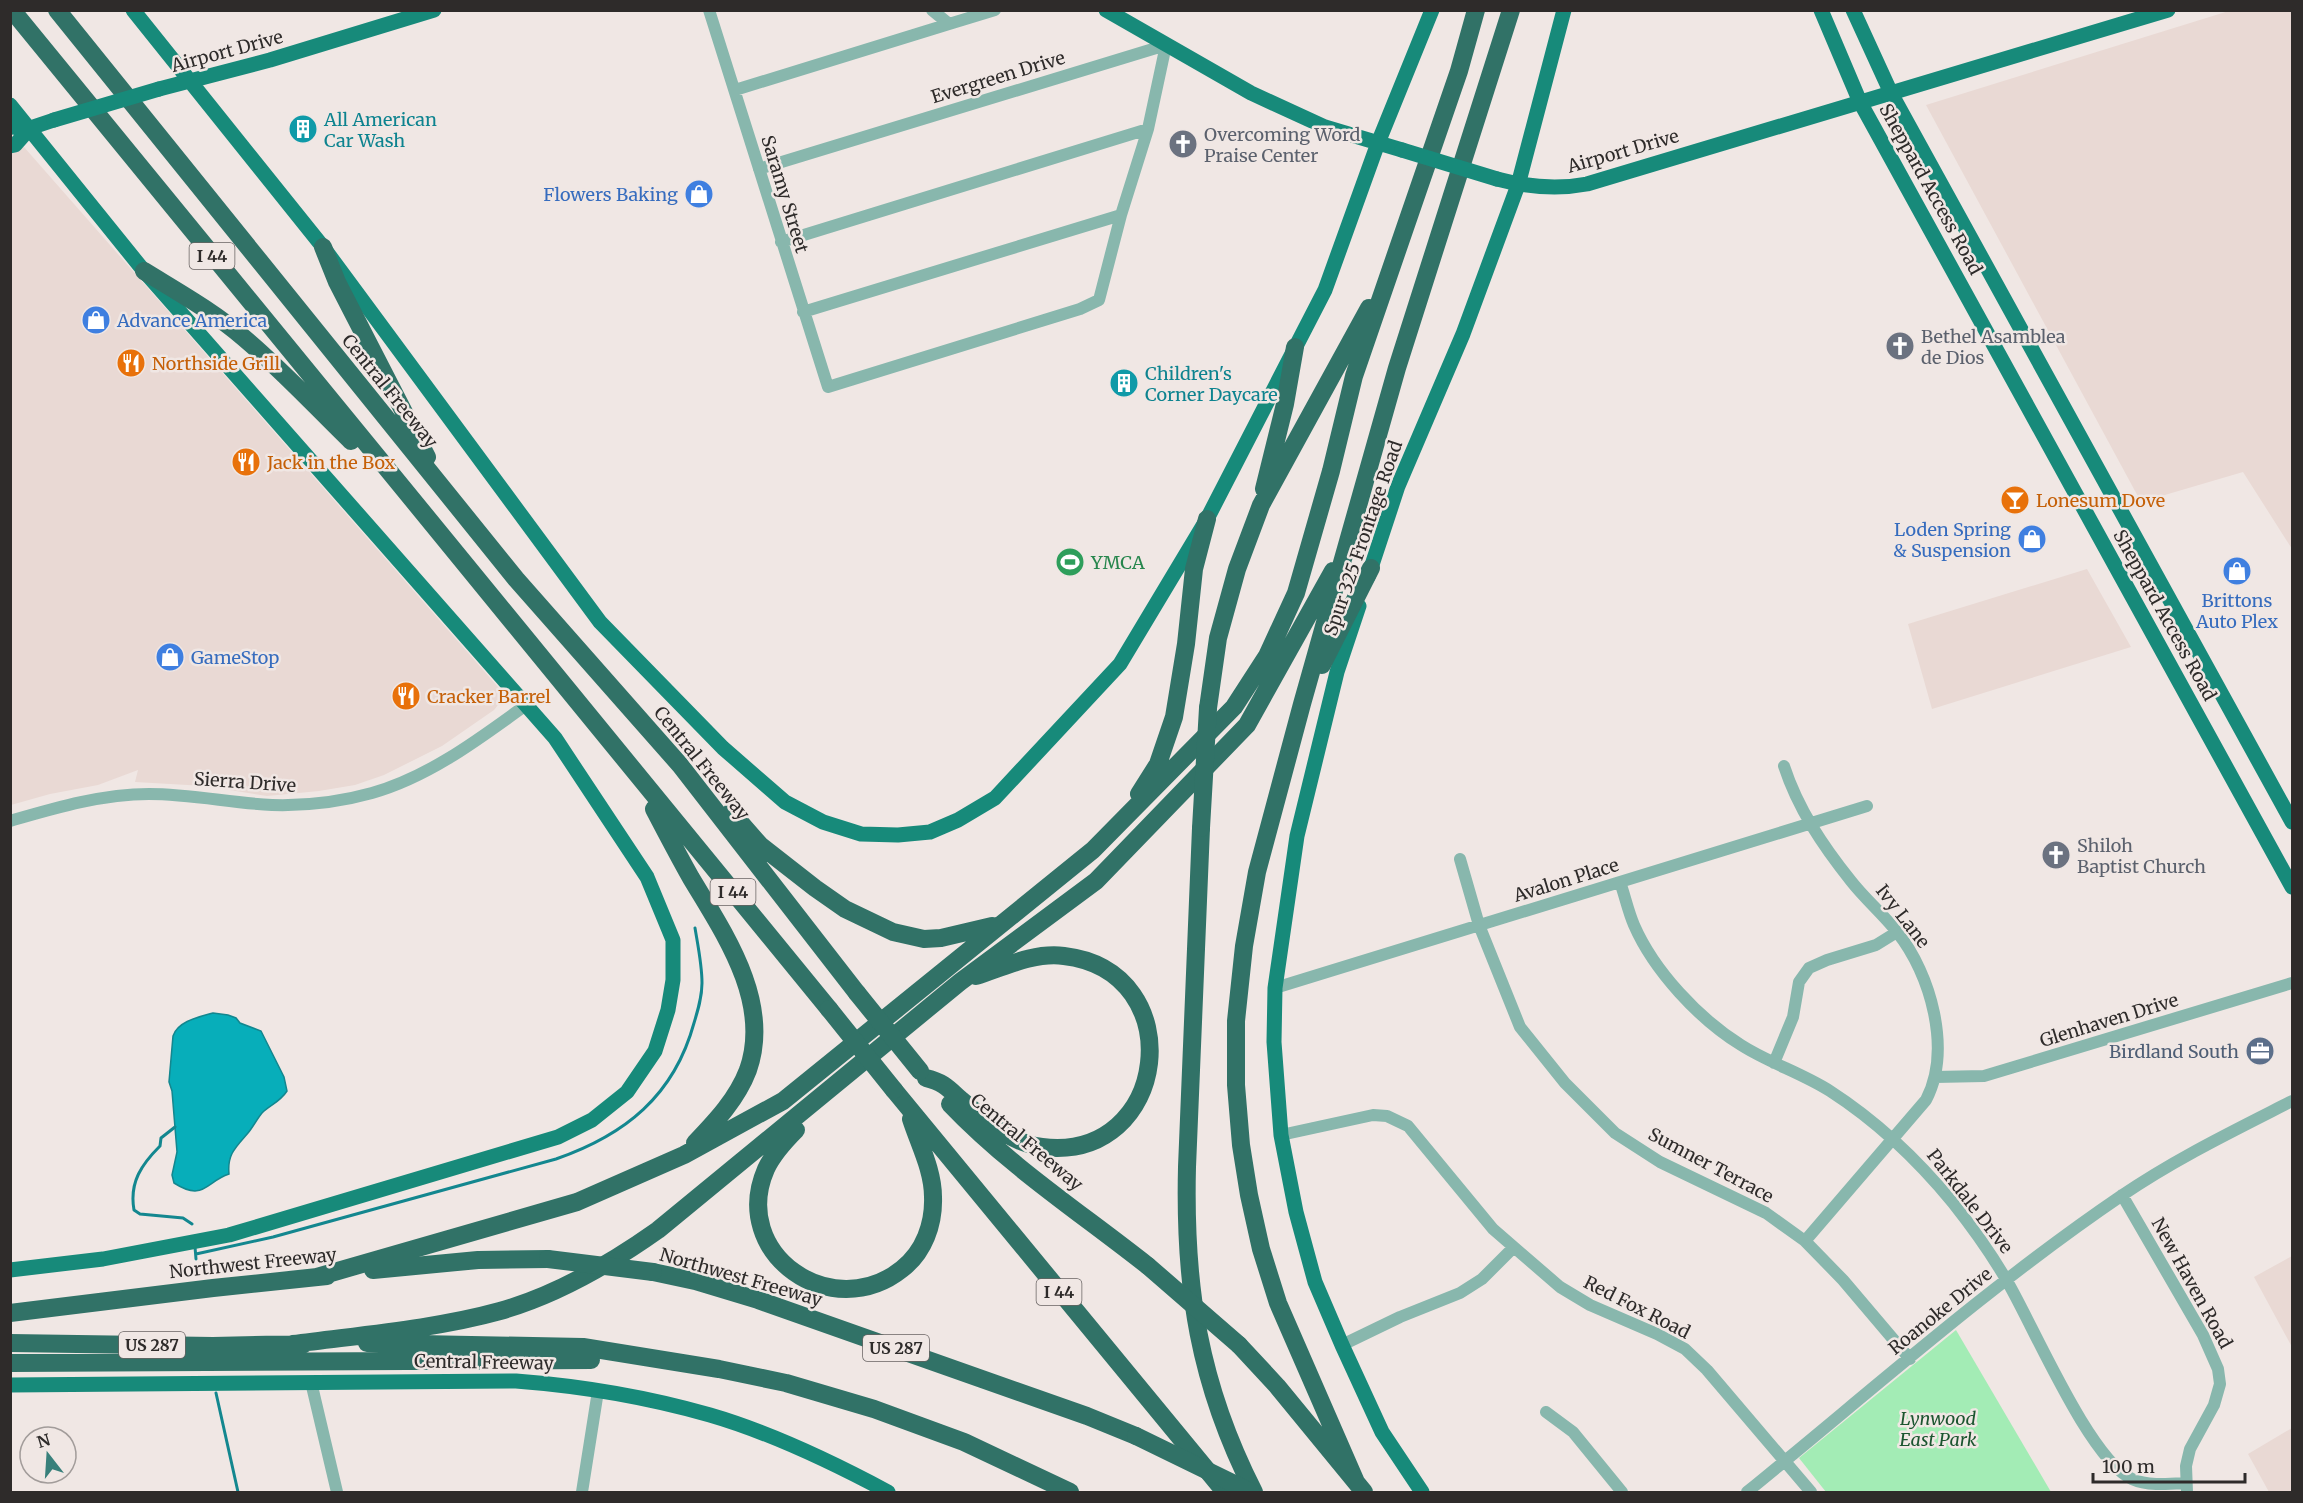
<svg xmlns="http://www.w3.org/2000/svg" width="2303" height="1503" viewBox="0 0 2303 1503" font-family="Merriweather,serif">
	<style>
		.built { fill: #e9d9d4 }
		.green { fill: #a3ecb5 }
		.water { fill: #07aeba; stroke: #13878f; stroke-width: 1.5 }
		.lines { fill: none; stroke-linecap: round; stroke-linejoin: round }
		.stream { stroke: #13878f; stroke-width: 3 }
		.minor { stroke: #88b7ad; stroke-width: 12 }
		.major { stroke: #178a7a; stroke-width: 15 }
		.highway { stroke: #317267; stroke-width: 18 }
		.major-bridge { stroke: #178a7a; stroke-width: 15 }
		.highway-bridge { stroke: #317267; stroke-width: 18 }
		.labels { text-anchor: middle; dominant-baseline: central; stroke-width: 5; stroke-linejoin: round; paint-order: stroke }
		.shield { fill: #f0e7e4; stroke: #686362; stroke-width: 1.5 }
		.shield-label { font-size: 16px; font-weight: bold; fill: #2e2b2a }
		.street-label { font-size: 18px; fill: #2e2b2a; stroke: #f0e7e4 }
		.culture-label { font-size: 18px; fill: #0d838f; stroke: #f0e7e4; text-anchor: start }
		.worship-label { font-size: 18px; fill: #5b616d; stroke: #f0e7e4; text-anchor: start }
		.shop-label { font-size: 18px; fill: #366cbe; stroke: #f0e7e4; text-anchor: end }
		.food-label { font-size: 18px; fill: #c56008; stroke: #f0e7e4; text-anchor: start }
		.leisure-label { font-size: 18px; fill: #27864d; stroke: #f0e7e4; text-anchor: start }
		.service-label { font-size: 18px; fill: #4e5e75; stroke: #f0e7e4; text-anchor: end }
		.park-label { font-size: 18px; font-style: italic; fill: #1b552f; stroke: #f0e7e4 }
	</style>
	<rect width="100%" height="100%" fill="#f0e7e4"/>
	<path class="built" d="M2232,10L2292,11V549L2243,472L2141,502L1926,105Z
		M24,147L499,688L498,705L494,710L442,746L384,775L355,785L319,791L267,796L205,786L135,782L138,770L98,785L50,794L11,805L10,151Z
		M2087,569L2131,647L1932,709L1908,624Z
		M2292,1256V1347L2254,1277Z
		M2292,1428V1492H2269L2248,1454Z"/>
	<path class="green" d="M1956,1330L2051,1492H1826L1799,1458Z"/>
	<path class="water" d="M213,1013L228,1015L236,1018L240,1023L261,1031L284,1077L287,1091C280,1102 270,1105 262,1113C257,1119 253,1127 248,1133C236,1147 227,1154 229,1174C205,1182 204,1202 174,1183L172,1175L177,1152L172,1091L169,1082L173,1036C178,1021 199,1017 213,1013Z"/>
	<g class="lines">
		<path class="stream" d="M175,1127L161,1138L160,1146C142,1164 129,1182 134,1210L140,1214L183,1218L192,1224
			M195,1247L196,1259
			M196,1254L273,1237L556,1159C625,1135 674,1096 694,1023C698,1010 702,997 702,983C702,965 698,946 695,928
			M216,1393L238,1492"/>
		<path class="minor" d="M709,10L828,387L1080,309L1099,300L1121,215
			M932,10L949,24L995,10
			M735,90L949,24
			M759,169L1166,45L1148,129L1121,215L803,312
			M781,242L1148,129
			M1784,766C1798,809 1823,846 1851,881C1865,899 1883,914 1897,932C1931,974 1952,1050 1926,1100L1805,1241
			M10,821C55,808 102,794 149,794C191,794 231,803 272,805C305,806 340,802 372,793C429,777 479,739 526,705
			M1460,859L1479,925L1520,1027L1565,1083L1615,1133L1660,1162L1766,1213L1805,1241L1843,1280L1910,1359
			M1620,882C1625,896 1628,911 1634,925C1654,971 1699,1019 1741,1045C1769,1063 1802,1073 1830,1091C1878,1122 1917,1159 1953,1203C1972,1227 1992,1255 2007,1281C2033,1325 2089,1459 2132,1479C2147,1486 2169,1484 2186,1483
			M1275,988L1867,806
			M1774,1063L1793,1017L1799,982L1809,968L1827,960L1876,945L1897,932
			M1935,1077L1984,1076L2292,983
			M1281,1135L1373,1115L1387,1116L1408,1126L1493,1229L1560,1287L1590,1305L1657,1334L1685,1349L1707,1370L1811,1492
			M2122,1195L2203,1335L2218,1369L2220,1384L2214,1405L2190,1449L2186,1466L2187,1492
			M1342,1345L1400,1317L1460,1293L1482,1279L1513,1248
			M311,1382L337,1492
			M1546,1412L1573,1432L1622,1492
			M582,1492L598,1391
			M1747,1492C1870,1392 1990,1285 2121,1196C2175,1159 2235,1130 2292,1101"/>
		<path class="major" d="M133,10L323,247L600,622L723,748L785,802L823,822L861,834L898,835L930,832L958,820L995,798L1120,664L1207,519L1325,290L1378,143L1432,10
			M1106,10L1251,93L1325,127L1402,150
			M1821,10L1860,102L2292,887
			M1853,10L1891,93L2292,822
			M159,89L270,60L434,10
			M10,105L144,271L555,738L647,877L673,940V980L668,1010L655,1051L627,1092L592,1120L558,1137L229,1235L103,1259L10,1270
			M10,127L30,128L54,120
			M10,146L15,145L30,128
			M1497,179C1527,187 1556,190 1587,184L2168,10
			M1368,577L1398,486L1463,334L1518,185L1564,10
			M1359,606L1337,672L1297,836L1275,988L1274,1042L1281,1135L1296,1212L1315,1282L1342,1345L1382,1432L1422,1492
			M10,1385L516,1381C581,1386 647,1397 710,1415C772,1433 832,1462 888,1492"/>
		<path class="highway" d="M12,10L829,1009
			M57,10L516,579L680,765L857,993
			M323,247L337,282L427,457
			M144,271C178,292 214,312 244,338C282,370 316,407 351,441
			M1264,489L1285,404L1295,347
			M1322,665L1371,568
			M1208,708L1218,638L1237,569L1261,505L1369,308
			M1139,794L1158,764L1174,717L1186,644L1194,569L1207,519
			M654,809C666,832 678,855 691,878C724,933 772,1002 748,1070C737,1099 716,1121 695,1143
			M731,812L760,845L815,888L845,909L893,932L924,939L941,938L992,926
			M1201,828L1187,1167C1184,1288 1199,1384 1254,1492
			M926,1078C943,1082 948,1088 960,1099C984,1119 1010,1143 1042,1147C1170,1163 1192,971 1064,956C1034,952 1004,967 976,976
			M894,1090L1225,1492
			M950,1104C1009,1166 1081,1213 1148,1266
			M796,1130C784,1142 773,1154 766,1169C729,1254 832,1325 902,1269C924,1252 934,1224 933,1197C933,1170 919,1144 911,1119
			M373,1270L478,1260L548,1259
			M653,1272L695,1281L758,1300L1087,1416L1136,1436
			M317,1277L577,1202L684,1155L783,1101L1093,850L1234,707L1267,656L1296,593L1331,471L1354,376L1459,71L1476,10
			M10,1313L213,1288L327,1276
			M10,1343L213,1346L304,1344
			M367,1343L583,1347L719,1369L786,1383L874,1409L964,1442L1070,1492
			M293,1344C360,1335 435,1329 500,1311C557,1295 610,1264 658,1230L960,982L1096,881L1247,725L1333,571
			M1239,1345L1277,1386L1364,1492
			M10,1363L591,1360
			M1356,1482L1278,1303L1261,1249L1249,1195L1241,1145L1236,1085V1021L1244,946L1257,872L1302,704L1397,368L1511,10"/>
		<path class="major-bridge" d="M54,120L159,89
			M1402,150L1497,179"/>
		<path class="highway-bridge" d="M1201,828L1208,708
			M857,993L920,1071
			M829,1009L894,1090
			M548,1259L653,1272
			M1148,1266L1239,1345
			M1136,1436L1251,1492"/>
	</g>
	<defs>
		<g id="building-disc" transform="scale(1.5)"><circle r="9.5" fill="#0f9aa8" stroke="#f0e7e4"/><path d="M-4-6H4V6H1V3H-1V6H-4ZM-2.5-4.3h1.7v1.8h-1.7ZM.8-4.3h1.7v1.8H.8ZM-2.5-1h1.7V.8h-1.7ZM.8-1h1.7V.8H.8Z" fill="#fff"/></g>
		<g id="church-disc" transform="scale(1.5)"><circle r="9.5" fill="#6b7280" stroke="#f0e7e4"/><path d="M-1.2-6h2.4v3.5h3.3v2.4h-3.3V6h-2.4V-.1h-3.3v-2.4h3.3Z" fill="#fff"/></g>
		<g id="shop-disc" transform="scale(1.5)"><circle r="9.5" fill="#3f7fe0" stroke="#f0e7e4"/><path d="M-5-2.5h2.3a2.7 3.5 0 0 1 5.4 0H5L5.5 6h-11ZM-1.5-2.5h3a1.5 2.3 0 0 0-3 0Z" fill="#fff"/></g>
		<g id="restaurant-disc" transform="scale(1.5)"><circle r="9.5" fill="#e8710a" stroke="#f0e7e4"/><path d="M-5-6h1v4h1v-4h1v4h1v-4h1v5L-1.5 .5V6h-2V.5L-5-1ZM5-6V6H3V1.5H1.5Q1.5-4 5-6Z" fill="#fff"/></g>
		<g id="bar-disc" transform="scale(1.5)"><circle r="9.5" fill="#e8710a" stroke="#f0e7e4"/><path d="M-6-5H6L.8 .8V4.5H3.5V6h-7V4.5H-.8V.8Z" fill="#fff"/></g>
		<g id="stadium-disc" transform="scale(1.5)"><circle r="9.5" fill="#2e9e5b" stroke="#f0e7e4"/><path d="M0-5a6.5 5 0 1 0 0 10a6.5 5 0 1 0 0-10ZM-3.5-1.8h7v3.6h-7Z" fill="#fff"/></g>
		<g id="office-disc" transform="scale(1.5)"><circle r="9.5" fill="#5c6f8a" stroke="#f0e7e4"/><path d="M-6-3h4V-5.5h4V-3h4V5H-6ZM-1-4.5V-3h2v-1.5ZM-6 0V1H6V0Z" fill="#fff"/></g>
	</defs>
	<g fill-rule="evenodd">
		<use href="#building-disc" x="303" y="129"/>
		<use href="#church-disc" x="1183" y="144"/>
		<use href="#shop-disc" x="699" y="194"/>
		<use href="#shop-disc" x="96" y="320"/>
		<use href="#church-disc" x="1900" y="346"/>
		<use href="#restaurant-disc" x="131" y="363"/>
		<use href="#building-disc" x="1124" y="383"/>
		<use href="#restaurant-disc" x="246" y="462"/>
		<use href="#bar-disc" x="2015" y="500"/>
		<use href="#shop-disc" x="2032" y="539"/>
		<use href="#stadium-disc" x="1070" y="562"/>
		<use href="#shop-disc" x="2237" y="571"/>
		<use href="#shop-disc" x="170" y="657"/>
		<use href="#restaurant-disc" x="406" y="696"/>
		<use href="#church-disc" x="2056" y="855"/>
		<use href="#office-disc" x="2260" y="1051"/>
	</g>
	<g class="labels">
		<g class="shield">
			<rect x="189.5" y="243" width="45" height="26" rx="4.5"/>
			<rect x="710.5" y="879" width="45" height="26" rx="4.5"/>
			<rect x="1036.5" y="1279" width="45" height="26" rx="4.5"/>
			<rect x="119" y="1332" width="66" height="26" rx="4.5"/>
			<rect x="863" y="1335" width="66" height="26" rx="4.5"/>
		</g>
		<g class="shield-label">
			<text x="212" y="256">I 44</text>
			<text x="733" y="892">I 44</text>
			<text x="1059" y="1292">I 44</text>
			<text x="152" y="1345">US 287</text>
			<text x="896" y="1348">US 287</text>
		</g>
		<g class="street-label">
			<text transform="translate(227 51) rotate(-15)">Airport Drive</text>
			<text transform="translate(998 77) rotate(-17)">Evergreen Drive</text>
			<text transform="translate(1623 151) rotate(-16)">Airport Drive</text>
			<text transform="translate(1931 189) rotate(61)">Sheppard Access Road</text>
			<text transform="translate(785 194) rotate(73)">Saramy Street</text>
			<text transform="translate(390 391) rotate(51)">Central Freeway</text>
			<text transform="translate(1363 538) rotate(-71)">Spur 325 Frontage Road</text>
			<text transform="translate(2165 615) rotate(61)">Sheppard Access Road</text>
			<text transform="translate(702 763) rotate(51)">Central Freeway</text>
			<text transform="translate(245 782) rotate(4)">Sierra Drive</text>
			<text transform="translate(1566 880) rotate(-17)">Avalon Place</text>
			<text transform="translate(1903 916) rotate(52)">Ivy Lane</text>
			<text transform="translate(2109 1020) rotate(-17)">Glenhaven Drive</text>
			<text transform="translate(1027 1142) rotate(40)">Central Freeway</text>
			<text transform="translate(1711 1165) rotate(28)">Sumner Terrace</text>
			<text transform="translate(1970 1201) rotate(52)">Parkdale Drive</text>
			<text transform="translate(253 1263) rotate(-6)">Northwest Freeway</text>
			<text transform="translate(741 1277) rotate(16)">Northwest Freeway</text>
			<text transform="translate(2192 1283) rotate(61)">New Haven Road</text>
			<text transform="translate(1637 1307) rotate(27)">Red Fox Road</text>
			<text transform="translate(1940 1311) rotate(-39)">Roanoke Drive</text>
			<text transform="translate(484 1362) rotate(1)">Central Freeway</text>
		</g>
		<g class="culture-label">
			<text x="324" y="119">All American<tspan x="324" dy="21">Car Wash</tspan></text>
			<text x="1145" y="373">Children's<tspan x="1145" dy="21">Corner Daycare</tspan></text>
		</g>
		<g class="worship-label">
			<text x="1204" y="134">Overcoming Word<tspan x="1204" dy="21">Praise Center</tspan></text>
			<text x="1921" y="336">Bethel Asamblea<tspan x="1921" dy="21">de Dios</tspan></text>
			<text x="2077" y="845">Shiloh<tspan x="2077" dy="21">Baptist Church</tspan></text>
		</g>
		<g class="shop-label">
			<text x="678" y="194">Flowers Baking</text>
			<text x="117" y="320" text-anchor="start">Advance America</text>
			<text x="2011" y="529">Loden Spring<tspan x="2011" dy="21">&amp; Suspension</tspan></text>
			<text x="2237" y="600" text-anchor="middle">Brittons<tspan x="2237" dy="21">Auto Plex</tspan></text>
			<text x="191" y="657" text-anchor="start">GameStop</text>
		</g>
		<g class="food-label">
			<text x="152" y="363">Northside Grill</text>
			<text x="267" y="462">Jack in the Box</text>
			<text x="2036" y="500">Lonesum Dove</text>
			<text x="427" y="696">Cracker Barrel</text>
		</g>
		<g class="leisure-label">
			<text x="1091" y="562">YMCA</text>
		</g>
		<g class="service-label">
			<text x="2239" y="1051">Birdland South</text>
		</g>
		<g class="park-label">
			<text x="1938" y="1418">Lynwood<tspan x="1938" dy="21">East Park</tspan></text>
		</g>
	</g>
	<rect width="2303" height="1503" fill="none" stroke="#2e2b2a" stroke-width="24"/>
	<g transform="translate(48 1455) rotate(343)"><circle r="28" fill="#f0e7e4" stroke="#a29c9a" stroke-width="1.5"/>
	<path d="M0-4.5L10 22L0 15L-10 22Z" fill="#38807b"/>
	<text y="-9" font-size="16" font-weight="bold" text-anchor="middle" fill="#2e2b2a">N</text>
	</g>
	<path d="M2093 1473v9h152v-9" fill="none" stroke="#2e2b2a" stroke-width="3"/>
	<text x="2102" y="1473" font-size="18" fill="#2e2b2a" stroke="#f0e7e4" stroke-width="4.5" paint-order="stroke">100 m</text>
</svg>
